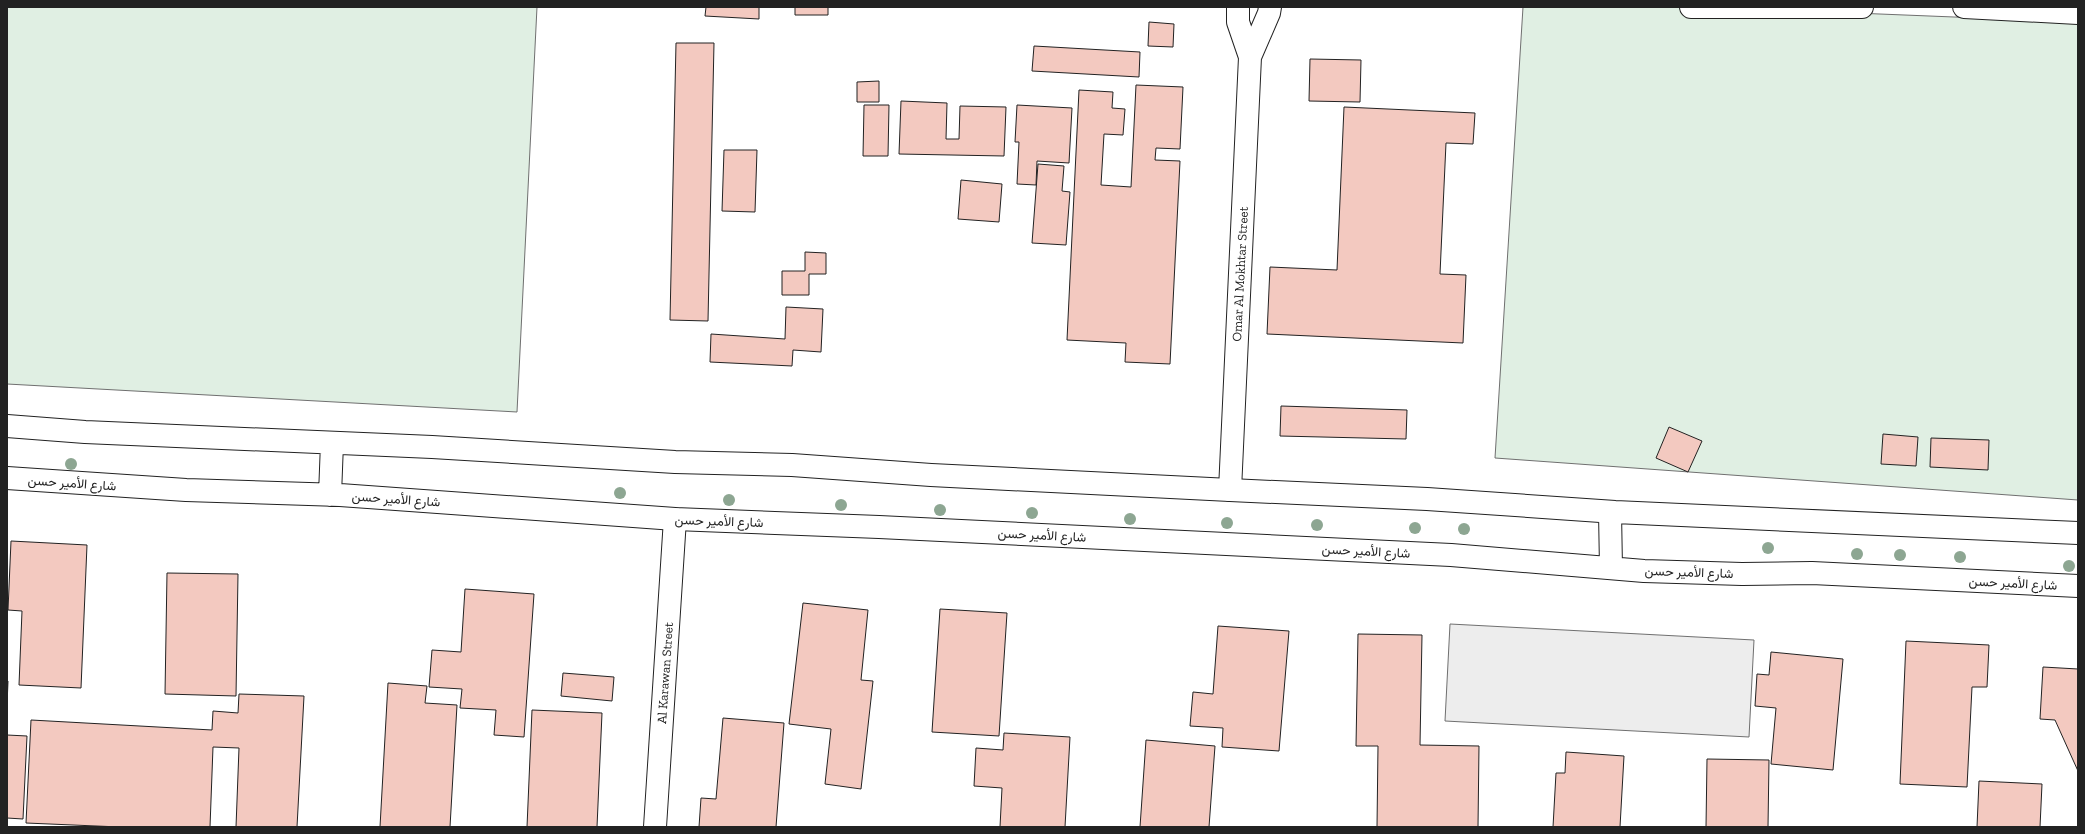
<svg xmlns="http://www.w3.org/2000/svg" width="2085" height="834" viewBox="0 0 2085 834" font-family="'Zilla Slab',Vazirmatn,serif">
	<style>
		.green { fill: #e0efe3; stroke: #6f6f6f }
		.parking { fill: #ededed; stroke: #6f6f6f }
		.building { fill: #f3c9c0; stroke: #222 }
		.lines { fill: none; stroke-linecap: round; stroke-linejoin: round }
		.minor-casing { stroke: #222; stroke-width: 24 }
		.major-casing { stroke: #222; stroke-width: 24 }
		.minor { stroke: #fff; stroke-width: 22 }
		.major { stroke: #fff; stroke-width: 22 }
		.tree { fill: #8da692 }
		.labels { text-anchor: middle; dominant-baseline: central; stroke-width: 3; stroke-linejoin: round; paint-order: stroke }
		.street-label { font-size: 13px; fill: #222; stroke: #fff }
	</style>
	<rect width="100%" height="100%" fill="#fff"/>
	<path class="green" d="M7,7H537L517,412L7,384Z
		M1523,7H1706L2078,22V500L1495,458Z"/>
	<path class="parking" d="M1450,624L1754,640L1749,737L1445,721Z"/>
	<path class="building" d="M706,7H759V19L705,16Z
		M795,7H828V15H795Z
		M1149,22L1174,24L1173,47L1148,46Z
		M676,43H714L708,321L670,320Z
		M1034,46L1140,52L1139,77L1032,71Z
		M1310,59L1361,60L1360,102L1309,101Z
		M879,81V102H857V82Z
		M1136,85L1183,87L1180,149L1156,148L1155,160L1180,161L1170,364L1125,362L1126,343L1067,340L1079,90L1113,92L1112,108L1125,109L1123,135L1104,134L1101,185L1131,187Z
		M901,101L947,103L946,139H959L960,106L1006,107L1004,156L899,154Z
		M864,105H889L888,156H863Z
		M1017,105L1072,108L1069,163L1037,161L1036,185L1017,184L1019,142H1015Z
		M1344,107L1475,113L1473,144L1446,143L1440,274L1466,275L1463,343L1267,334L1270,267L1337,270Z
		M724,150H757L755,212L722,211Z
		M1038,164L1064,166L1062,191L1070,192L1066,245L1032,243Z
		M961,180L1002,184L999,222L958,219Z
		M805,252L826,253V274H809V295H782V271H805Z
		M786,307L823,309L821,352L793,350L792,366L710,362L711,334L785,339Z
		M1281,406L1407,410L1406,439L1280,436Z
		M1669,427L1702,441L1688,472L1656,458Z
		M1883,434L1918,437L1916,466L1881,464Z
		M1931,438L1989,440L1988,470L1930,467Z
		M11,541L87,545L81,688L19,685L22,611L8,610Z
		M167,573L238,574L236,696L165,694Z
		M465,589L534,594L524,737L494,735L496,710L460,708L462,689L429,687L432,650L461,652Z
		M803,603L868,610L861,680L873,681L861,789L825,784L831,729L789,724Z
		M940,609L1007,613L999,736L932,732Z
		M1218,626L1289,631L1279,751L1222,747L1223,728L1190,726L1193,692L1213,694Z
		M1358,634L1422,635L1420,745L1479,746L1478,827H1377L1378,746H1356Z
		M1906,641L1989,645L1987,687H1972L1967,787L1900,784Z
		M1771,652L1843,659L1833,770L1771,764L1776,708L1755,706L1757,674L1769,675Z
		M2043,667L2078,669V771L2055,720L2040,719Z
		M563,673L614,677L612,701L561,696Z
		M7,681H8L7,705Z
		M388,683L427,686L425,703L457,705L450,827H380Z
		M239,694L304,696L297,827H236L239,748L213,747L210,827H120L26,823L31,720L212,730L213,711L238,713Z
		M532,710L602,713L597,827H527Z
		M723,718L784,723L776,827H699L701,798L716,799Z
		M1004,733L1070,737L1065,827H1000L1002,788L974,786L976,748L1003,750Z
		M7,735L27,736L23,819L7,818Z
		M1146,740L1215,746L1209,827H1140Z
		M1566,752L1624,756L1620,827H1553L1556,773H1565Z
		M1707,759L1769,760L1768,827H1706Z
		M1979,781L2042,784L2040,827H1977Z"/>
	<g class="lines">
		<g class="minor-casing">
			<path id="minor" d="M1250,57L1269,13L1270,7
				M1230,490L1250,57L1238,22V7
				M655,827L675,519"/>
		</g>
		<g class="major-casing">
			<path id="major" d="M1691,7H1862
				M1964,7L2078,13
				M7,426L85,432L432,447L675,462L792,465L931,475L1230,490L1427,499L1615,512L2078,533
				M7,478L186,490L340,495L675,519L879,527L1451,555L1644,571L1742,574L1812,573L2078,586
				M330,495L332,443
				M1610,512L1611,568"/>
		</g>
		<use href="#minor" class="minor"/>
		<use href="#major" class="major"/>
	</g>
	<g class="tree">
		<circle cx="71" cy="464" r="6"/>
		<circle cx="620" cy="493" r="6"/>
		<circle cx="729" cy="500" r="6"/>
		<circle cx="841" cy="505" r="6"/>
		<circle cx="940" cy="510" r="6"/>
		<circle cx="1032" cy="513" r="6"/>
		<circle cx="1130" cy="519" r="6"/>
		<circle cx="1227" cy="523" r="6"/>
		<circle cx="1317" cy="525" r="6"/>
		<circle cx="1415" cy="528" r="6"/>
		<circle cx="1464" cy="529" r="6"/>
		<circle cx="1768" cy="548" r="6"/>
		<circle cx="1857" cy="554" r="6"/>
		<circle cx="1900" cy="555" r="6"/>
		<circle cx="1960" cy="557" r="6"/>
		<circle cx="2069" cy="566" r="6"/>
	</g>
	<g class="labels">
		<g class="street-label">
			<text transform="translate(1240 274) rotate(-87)">Omar Al Mokhtar Street</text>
			<text transform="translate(72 483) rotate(4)">شارع الأمير حسن</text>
			<text transform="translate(396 499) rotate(4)">شارع الأمير حسن</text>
			<text transform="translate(719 521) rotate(2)">شارع الأمير حسن</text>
			<text transform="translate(1042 535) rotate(3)">شارع الأمير حسن</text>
			<text transform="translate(1366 551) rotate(3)">شارع الأمير حسن</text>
			<text transform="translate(1689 572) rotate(2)">شارع الأمير حسن</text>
			<text transform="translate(2013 583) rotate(3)">شارع الأمير حسن</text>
			<text transform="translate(665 673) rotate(-86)">Al Karawan Street</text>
		</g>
	</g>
	<rect width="2085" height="834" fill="none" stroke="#222222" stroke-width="16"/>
</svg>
